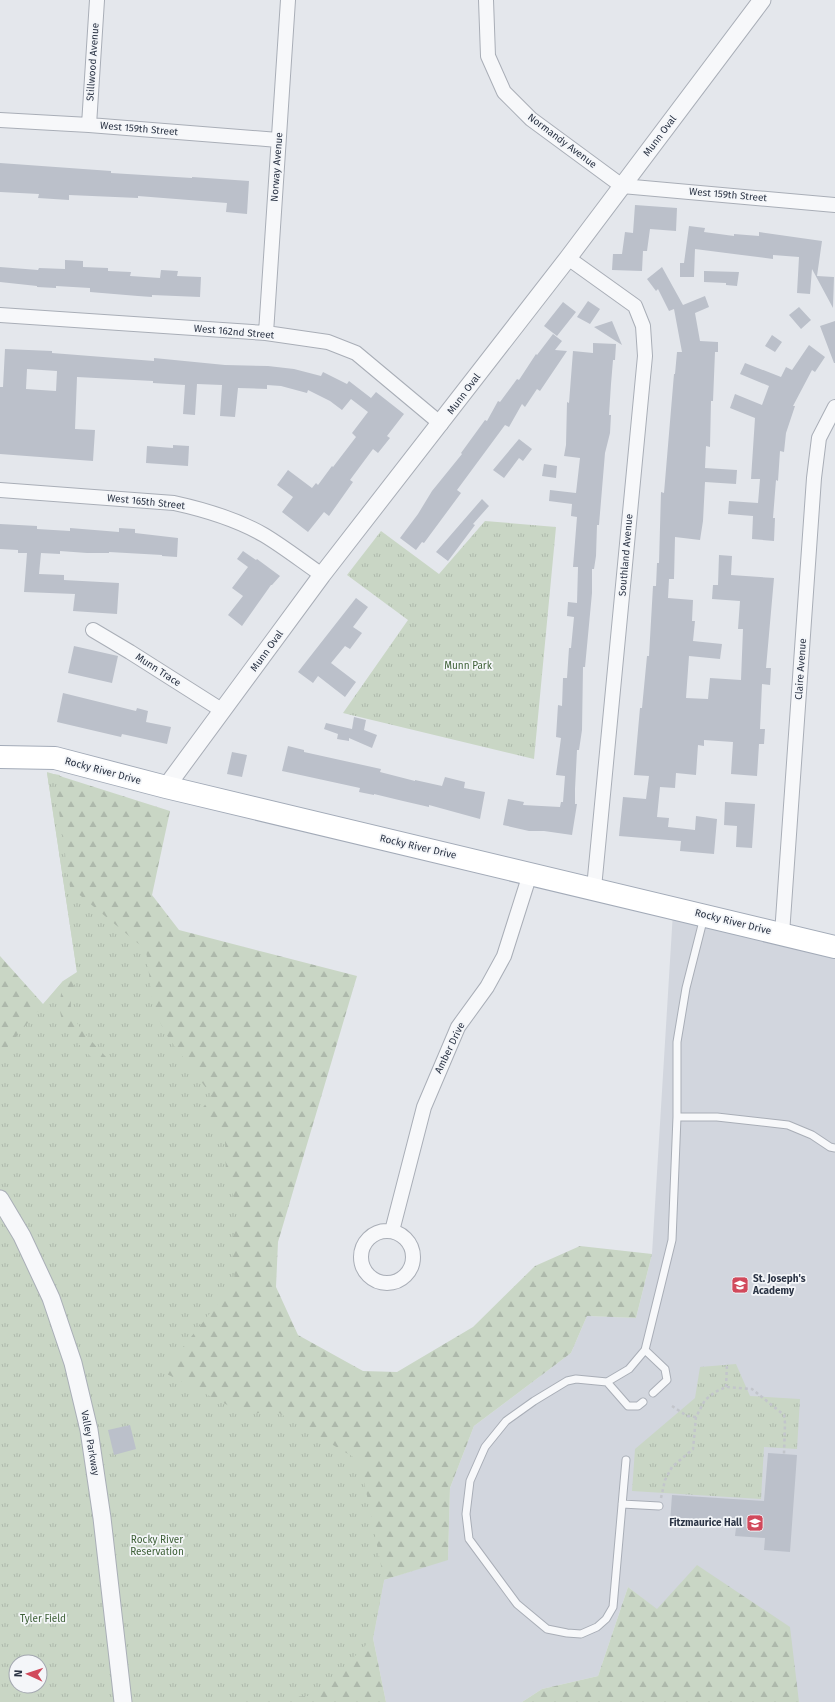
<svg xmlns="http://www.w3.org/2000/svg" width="835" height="1702" viewBox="0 0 835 1702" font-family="'Fira Sans',sans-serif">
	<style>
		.built { fill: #d2d6de }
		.forest { fill: url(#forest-firs) }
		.park { fill: url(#park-tufts); fill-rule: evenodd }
		.building { fill: #bbc0ca; fill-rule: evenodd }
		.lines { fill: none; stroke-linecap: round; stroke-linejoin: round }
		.service-casing { stroke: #a9aeb7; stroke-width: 9 }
		.minor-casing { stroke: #a9aeb7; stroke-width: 16 }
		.tertiary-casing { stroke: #a9aeb7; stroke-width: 19 }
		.primary-casing { stroke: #a3abb8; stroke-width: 24 }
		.path { stroke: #c2c5cb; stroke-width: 2.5; stroke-dasharray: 3 3; stroke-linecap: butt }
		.service { stroke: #f7f8fa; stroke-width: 7 }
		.minor { stroke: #f7f8fa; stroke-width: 14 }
		.tertiary { stroke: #f7f8fa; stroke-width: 17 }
		.primary { stroke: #fff; stroke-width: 22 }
		.labels { text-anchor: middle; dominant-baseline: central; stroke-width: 3.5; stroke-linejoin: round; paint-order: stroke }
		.street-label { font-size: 10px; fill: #2b3445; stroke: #f4f6f9 }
		.park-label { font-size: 10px; fill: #3f6138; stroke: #f4f6f9 }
		.poi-label { font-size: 10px; font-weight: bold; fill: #2b3445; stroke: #f4f6f9; text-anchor: start }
	</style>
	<defs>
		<pattern id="forest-firs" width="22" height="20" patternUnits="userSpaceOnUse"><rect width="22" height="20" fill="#c9d6c5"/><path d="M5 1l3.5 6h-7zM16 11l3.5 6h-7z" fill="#adb8ab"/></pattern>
		<pattern id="park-tufts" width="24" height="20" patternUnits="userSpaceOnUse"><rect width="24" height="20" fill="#c9d6c5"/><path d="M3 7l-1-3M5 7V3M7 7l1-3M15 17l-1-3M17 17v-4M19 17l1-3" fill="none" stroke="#adb8ab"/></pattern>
	</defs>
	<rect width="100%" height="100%" fill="#e4e7ec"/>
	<path class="built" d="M673,912L835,958V1702H774L628,1587L598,1676L542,1689L522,1702H386L373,1638L384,1580L448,1559L450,1488L474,1426L571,1353L587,1316L636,1318L652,1254Z"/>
	<path class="forest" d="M47,772L170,811L152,895L179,930L357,976L278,1242L276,1287L298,1335L363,1371L397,1372L473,1327L535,1266L580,1246L652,1254L636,1318L587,1316L571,1353L474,1426L450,1488L448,1560L384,1580L373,1638L386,1702H138L0,1171V956L43,1004L63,981L77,972Z
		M697,1565L790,1627L799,1702H522L542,1689L598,1676L628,1587L657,1609Z"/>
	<path class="park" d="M485,521L556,527L534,759L343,713L408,620L347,575L381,531L439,574Z
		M47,773L60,775L56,791L70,887L146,950L153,1006L165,1033L212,1096L200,1111L225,1139L226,1178L242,1216L231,1241L235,1282L163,1372L243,1413H279L360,1461L384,1580L373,1638L315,1696L235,1699L228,1702H0V1056L63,981C62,989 60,997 60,1005C58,1029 84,1048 98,1064L106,1057C96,1045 73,1025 71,1009C70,997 75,984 77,972ZM16,1662H40V1686H16Z
		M736,1364L750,1396L800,1399L797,1449L764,1447L761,1499L632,1491L635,1449L695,1398L700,1367Z"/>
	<path class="building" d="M0,163L111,171V173L192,178V177L249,181L247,214L226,212L227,203L138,196V198L69,195V200L38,198L39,194L0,192Z
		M635,205L677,208L676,231L650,229L647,251H643L642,271L612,270L613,254H622L625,232L633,233Z
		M689,226L705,228L704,232L734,236V234L759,236V232L822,241L817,276L834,277L833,308L812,269L810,294L797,293L799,257L773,255V259L695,249L694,277H680V263H684Z
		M65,260L83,261V267L108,268V271L131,272L130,276L160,278L161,270L178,271L177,276L201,277L200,297L152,295V297L138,296L90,292V288L56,286V288L37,287V286L0,282V267L38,270L39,268L65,269Z
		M662,267L683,305L705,296L709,307L695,313L700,341L718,342V352H715L713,401H711L710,447L706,446L705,468L737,470L736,484L705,482L703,521L700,540L675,537L674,579H669L668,598L693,600L692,621H695L693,641L722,644L720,659L689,656L686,698L708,699L710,678L741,680L743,629H738L740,601L712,599L713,585H718L719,555L732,556L731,575L774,578L766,668H771L770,685L762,684L760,729H765L764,744H759L757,776L731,774L733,742L704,740V746L698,745L696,775L676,773L675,788L660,787L657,817L669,818L668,827L695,830L696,816L717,819L714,854L680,851L681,841L619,836L623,797L646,799L649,776L634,775L640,708H642L647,656H649L653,586H656L657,563H659L661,492L664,493L674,374H675L677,352H682L674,309L669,311L658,289L656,291L647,279Z
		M704,271L739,272L737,286L726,285V283L704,282Z
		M588,301L600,309L590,324L577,317Z
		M563,302L576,312L557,336L544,326Z
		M799,307L811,320L801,329L789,315Z
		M612,321L622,345L594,327Z
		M835,321V363H834L820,326Z
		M553,334L562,341L555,350L567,351L540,391L537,389L525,407L522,404L509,427L505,425L457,490L461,493L424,543L422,542L416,550L400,538L418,514L432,491L462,454L461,453L485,420L487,421L498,401L500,402L517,379L519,380L536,354L537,355Z
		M772,335L782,342L775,352L765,346Z
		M593,343L616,344L615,360H613L611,384L609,415H611L610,433L605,453L599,525H597L596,556L594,569H592V593L585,667H583L582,730L579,750H577L575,789V804H577L572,835L544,831H529L503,825L508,799L524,802L523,805L560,807L561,802H563L565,776L556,775L561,738L556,737L558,705L562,706L563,678H567L569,648H571L574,617L567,616L568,602L577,603L578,567H573L577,517L571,516L572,504L549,501L550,490L576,493L580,458L564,456L566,445L567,402L569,403L573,351L593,353Z
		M809,345L825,357L815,372L812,370L793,406H795L786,433L784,452L780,451L778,481L776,480L773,518H775L774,541L752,539L753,516L728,514L729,501L758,503L760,479H751L755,418L730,408L735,394L762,405L769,386L740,374L745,363L781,377L786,367L792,370Z
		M5,349L52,351V353L154,361V358L225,365L268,366L294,369L321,376L323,372L347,384L349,381L371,398L376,392L404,414L387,436L390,438L378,453L373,449L350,480L353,482L329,516L324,512L308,532L282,512L293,497L277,485L288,470L312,488L316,483L318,485L332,466L333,467L356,437L352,433L368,412L351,399L342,410L330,401L308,390L307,393L281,386L267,385V389L238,388L235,417L220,416L222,385L197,384L195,415L183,414L185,385L153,383V381L77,377L75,429L95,430L93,461L0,454V387H3ZM27,369L57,371L56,391L26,389Z
		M519,439L532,449L523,461L519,458L504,478L493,470Z
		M173,445L189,446L188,466L146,463L147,446L173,448Z
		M544,464L557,466L556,478L542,476Z
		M482,499L489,506L473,524L475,525L448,561L436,552Z
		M0,524L37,526V529L70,531V528L119,532V528L135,529V533L178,538L177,557L162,556V555L109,552V553H87L60,551V554L41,553L39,574L64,575V580L119,583L117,614L73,611L75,594L24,592L27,553H18V550L0,549Z
		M243,551L256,560L257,559L280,576L272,585H271L242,626L228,615L243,596L232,588L248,567L237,559Z
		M356,598L368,607L353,627L362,633L350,649L345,646L331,663L356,682L345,697L318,676L313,683L298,672Z
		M74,646L118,656L112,683L68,673Z
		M63,693L136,711L137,708L148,711L146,722L171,727L167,744L122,734L121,737L57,722Z
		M354,717L366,720L364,730L377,735L372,748L349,738V741L337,739L338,734L324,729L326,723L352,729Z
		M288,746L304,750V752L381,769L380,772L415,781V780L442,786L445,777L465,782L464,788L485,792L480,819L429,805V807L403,801L374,794V795L359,792L360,788L282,771Z
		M232,752L247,755L242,777L227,774Z
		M725,802L755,804L752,848L736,847L737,826L724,825Z
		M130,1425L136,1449L114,1455L108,1430Z
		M768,1453L797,1455L790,1552L764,1550L765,1538L735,1536L736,1528L670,1523L672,1495L764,1501Z"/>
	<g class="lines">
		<g class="service-casing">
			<path id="service" d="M677,1117H717L788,1125L812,1135L830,1147L835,1148
				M645,1350L665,1369L667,1380L653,1393
				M607,1382L628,1406H638L643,1402
				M626,1460L613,1607L606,1619L597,1627L581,1634L567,1633L547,1629L517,1604L469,1539L466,1514L470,1481L485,1447L506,1421L534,1401L567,1381L576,1379L607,1382L629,1369L645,1350L672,1240L677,1117V1042L686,988L704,917
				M622,1504L659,1506"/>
		</g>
		<g class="minor-casing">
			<path id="minor" d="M486,0L488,56L504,92L531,119L622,186L835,205
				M0,120L89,125L278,140
				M89,125L97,0
				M568,258L635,306L643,326L645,356L594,888
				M0,315L266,333L328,342L356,353L441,424
				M266,333L288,0
				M0,490L174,503C206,510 236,519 264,535C284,547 303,562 322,575
				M93,630L130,652L223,711
				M782,934L814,478L819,438L835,407
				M361 1257a26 26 0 1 1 52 0a26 26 0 1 1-52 0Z
				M392,1231L424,1107L458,1027L487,987L504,956L530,874"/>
		</g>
		<g class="tertiary-casing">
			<path id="tertiary" d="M166,787L322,575L568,258L762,0
				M0,1199L22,1236L51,1298L73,1363L89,1430L102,1518L123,1702"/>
		</g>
		<g class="primary-casing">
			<path id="primary" d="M0,757L55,758L166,787L835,947"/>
		</g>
		<path class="path" d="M726,1387L727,1365
			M672,1406L687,1416L696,1417
			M661,1498L665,1480L672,1467L693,1449L696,1417L705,1400L715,1392L726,1387L752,1389L784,1415L785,1423L784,1454"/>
		<use href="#service" class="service"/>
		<use href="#minor" class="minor"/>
		<use href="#tertiary" class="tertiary"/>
		<use href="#primary" class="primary"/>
	</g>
	<defs>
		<g id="school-square" transform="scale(0.9)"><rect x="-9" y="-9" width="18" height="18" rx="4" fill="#d1495b" stroke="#f4f6f9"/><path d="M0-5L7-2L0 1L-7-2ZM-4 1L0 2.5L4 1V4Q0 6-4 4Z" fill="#fff"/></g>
	</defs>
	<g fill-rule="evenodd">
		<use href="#school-square" x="740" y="1285"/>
		<use href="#school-square" x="755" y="1523"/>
	</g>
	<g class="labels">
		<g class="street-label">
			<text transform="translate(93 62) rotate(-86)">Stillwood Avenue</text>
			<text transform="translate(139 129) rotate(5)">West 159th Street</text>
			<text transform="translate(660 136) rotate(-53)">Munn Oval</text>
			<text transform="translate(562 141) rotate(37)">Normandy Avenue</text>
			<text transform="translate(277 167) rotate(-86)">Norway Avenue</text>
			<text transform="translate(728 195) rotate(5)">West 159th Street</text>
			<text transform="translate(234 332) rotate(5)">West 162nd Street</text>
			<text transform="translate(464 394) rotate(-53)">Munn Oval</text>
			<text transform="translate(146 502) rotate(6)">West 165th Street</text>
			<text transform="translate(626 555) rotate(-85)">Southland Avenue</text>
			<text transform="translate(267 651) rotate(-54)">Munn Oval</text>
			<text transform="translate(801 669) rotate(-86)">Claire Avenue</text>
			<text transform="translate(158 670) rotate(33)">Munn Trace</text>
			<text transform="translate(103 771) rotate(15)">Rocky River Drive</text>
			<text transform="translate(418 847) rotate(13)">Rocky River Drive</text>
			<text transform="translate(733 922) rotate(14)">Rocky River Drive</text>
			<text transform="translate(450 1048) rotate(-64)">Amber Drive</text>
			<text transform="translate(90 1443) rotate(80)">Valley Parkway</text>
		</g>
		<g class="park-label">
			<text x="468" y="666">Munn Park</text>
			<text x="157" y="1540">Rocky River<tspan x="157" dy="12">Reservation</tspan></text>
			<text x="43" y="1619">Tyler Field</text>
		</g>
		<g class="poi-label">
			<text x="753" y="1279">St. Joseph's<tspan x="753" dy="12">Academy</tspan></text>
			<text x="742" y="1523" text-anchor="end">Fitzmaurice Hall</text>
		</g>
	</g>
	<g transform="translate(28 1674) rotate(273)"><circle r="19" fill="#f4f6f9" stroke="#a4a8b1"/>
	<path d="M0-3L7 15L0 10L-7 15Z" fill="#d1495b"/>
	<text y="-6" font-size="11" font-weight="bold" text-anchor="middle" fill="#2b3445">N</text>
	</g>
</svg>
